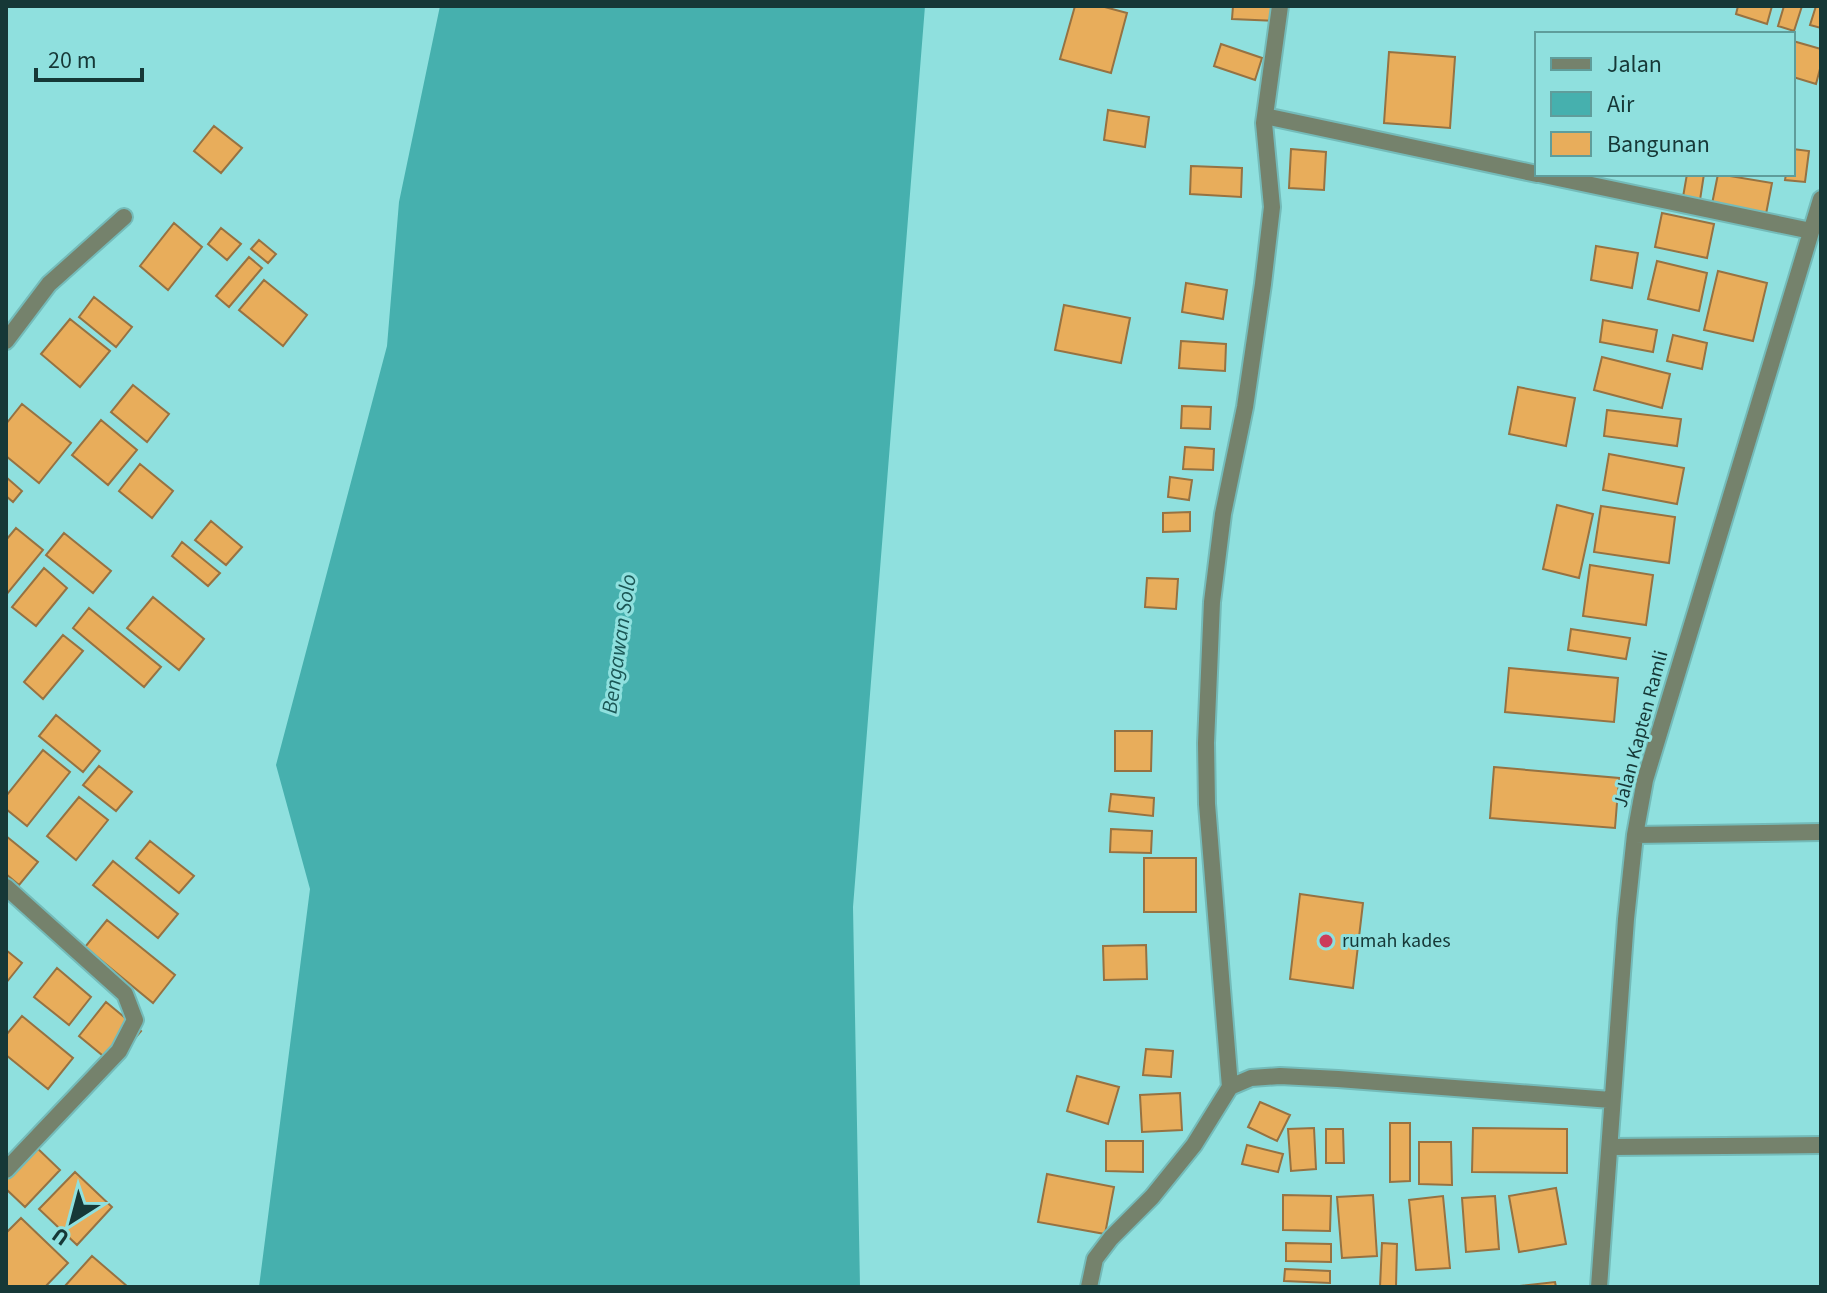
<svg xmlns="http://www.w3.org/2000/svg" width="1827" height="1293" viewBox="0 0 1827 1293" font-family="'Source Sans 3',sans-serif">
	<style>
		.water { fill: #46b0ae }
		.building { fill: #e8ad5b; stroke: #967242; stroke-width: 2 }
		.lines { fill: none; stroke-linecap: round; stroke-linejoin: round }
		.minor-casing { stroke: #74bbb9; stroke-width: 20 }
		.minor { stroke: #75826c; stroke-width: 16 }
		.poi-dot { fill: #cc3c5a; stroke: #8fe0de; stroke-width: 3 }
		.labels { text-anchor: middle; dominant-baseline: central; stroke-width: 6; stroke-linejoin: round; paint-order: stroke }
		.street-label { font-size: 20px; fill: #163837; stroke: #8fe0de }
		.poi-label { font-size: 20px; fill: #163837; stroke: #8fe0de; text-anchor: start }
		.water-label { font-size: 22px; font-style: italic; fill: #1b5756; stroke: #8fe0de }
	</style>
	<rect width="100%" height="100%" fill="#8fe0de"/>
	<path class="water" d="M440,6H925L853,907L860,1287H259L310,889L276,765L387,346L399,202Z"/>
	<path class="building" d="M1075,6H1101L1127,13L1111,73L1060,59Z
		M1233,6H1277L1276,21L1232,19Z
		M1738,6H1772L1767,24L1736,14Z
		M1784,6H1802L1794,31L1778,26Z
		M1816,6H1821V28L1810,25Z
		M1793,41L1821,49V65L1816,84L1793,77Z
		M1221,44L1262,58L1255,80L1214,66Z
		M1389,52L1455,57L1450,128L1384,123Z
		M1108,110L1149,117L1145,147L1104,140Z
		M214,126L242,148L221,173L194,151Z
		M1291,149L1326,152L1324,190L1289,188Z
		M1793,149L1809,151L1805,182L1785,180L1786,174H1793Z
		M1191,166L1242,168L1241,197L1190,194Z
		M1687,174H1704L1700,200L1683,197Z
		M1718,174L1772,183L1766,214L1712,204Z
		M1662,213L1714,224L1707,258L1655,247Z
		M174,223L202,247L168,290L140,266Z
		M221,228L241,244L227,260L208,244Z
		M259,240L276,254L268,263L251,249Z
		M1596,246L1638,253L1632,288L1591,280Z
		M249,257L262,268L229,307L216,296Z
		M1657,261L1707,273L1699,311L1648,299Z
		M1718,271L1767,283L1753,341L1704,330Z
		M264,280L307,315L283,346L239,310Z
		M1186,283L1227,290L1223,319L1182,312Z
		M94,297L132,327L116,347L79,317Z
		M1064,305L1130,318L1121,363L1055,350Z
		M70,319L110,351L80,387L41,354Z
		M1603,320L1657,330L1653,352L1600,342Z
		M1673,335L1707,343L1702,369L1667,361Z
		M1181,341L1226,344L1225,371L1179,368Z
		M1602,357L1670,374L1662,408L1594,390Z
		M133,385L169,414L147,442L111,412Z
		M1518,387L1575,398L1566,446L1509,434Z
		M22,404L71,443L39,483L6,456V424Z
		M1182,406L1211,407L1210,429L1181,428Z
		M1607,410L1681,419L1677,446L1604,436Z
		M101,420L137,450L108,485L72,455Z
		M1185,447L1214,449L1213,470L1183,469Z
		M1609,454L1684,468L1677,504L1603,490Z
		M140,464L173,491L152,518L119,491Z
		M6,477L22,491L13,502L6,496Z
		M1170,477L1192,480L1189,500L1168,497Z
		M1557,505L1593,514L1579,578L1543,569Z
		M1601,506L1675,517L1669,563L1594,552Z
		M1190,512V531L1163,532V513Z
		M211,521L242,547L226,565L195,540Z
		M16,528L43,550L6,595V540Z
		M64,533L111,571L93,593L46,555Z
		M182,542L220,573L208,586L172,556Z
		M1590,565L1653,575L1646,625L1583,616Z
		M44,568L67,588L36,626L12,607Z
		M1147,578L1178,579L1176,609L1145,607Z
		M153,597L204,639L179,670L127,628Z
		M89,608L161,667L144,687L73,628Z
		M1571,629L1630,638L1626,659L1568,650Z
		M63,635L83,651L43,699L24,682Z
		M1509,668L1618,678L1614,722L1505,712Z
		M56,715L100,751L83,772L39,736Z
		M1115,731H1152L1151,771H1115Z
		M43,750L70,772L27,826L6,809V796Z
		M99,766L132,792L116,811L83,785Z
		M1494,767L1619,778L1615,828L1490,818Z
		M1111,794L1154,798L1153,816L1109,811Z
		M79,797L108,820L76,860L47,836Z
		M1111,829L1152,831L1151,853L1110,852Z
		M6,836L38,862L19,885L6,874Z
		M150,841L194,876L179,893L136,858Z
		M1144,858H1196V912H1144Z
		M113,861L178,914L158,938L93,885Z
		M1300,894L1363,903L1353,988L1290,979Z
		M107,920L175,975L153,1003L85,947Z
		M1146,945L1147,979L1104,980L1103,946Z
		M6,950L22,963L6,983Z
		M57,968L91,997L69,1025L34,997Z
		M106,1002L141,1031L113,1064L79,1036Z
		M22,1016L73,1058L48,1089L6,1055V1035Z
		M1146,1049L1173,1051L1171,1077L1143,1075Z
		M1077,1076L1119,1087L1108,1124L1067,1111Z
		M1180,1093L1182,1130L1142,1132L1140,1095Z
		M1260,1102L1290,1115L1277,1141L1248,1127Z
		M1390,1123H1410V1181L1390,1182Z
		M1314,1128L1316,1169L1291,1171L1288,1129Z
		M1473,1128L1567,1129V1173L1472,1172Z
		M1326,1129H1343L1344,1163H1326Z
		M1106,1141H1143V1172L1106,1171Z
		M1419,1142H1451L1452,1185L1419,1184Z
		M1247,1145L1283,1154L1278,1172L1242,1164Z
		M35,1146L60,1170L25,1207L6,1189V1176Z
		M75,1172L112,1207L77,1245L39,1209Z
		M1047,1174L1114,1187L1105,1234L1038,1222Z
		M1556,1188L1566,1244L1519,1252L1509,1196Z
		M1283,1195L1331,1196L1330,1231L1283,1230Z
		M1373,1195L1377,1256L1342,1258L1337,1197Z
		M1443,1196L1450,1268L1416,1270L1409,1200Z
		M1495,1196L1499,1249L1466,1252L1462,1198Z
		M21,1218L68,1263L45,1287H6V1233Z
		M1286,1243L1331,1244V1262L1286,1261Z
		M1382,1243L1397,1244L1396,1287H1380Z
		M92,1256L128,1287H64Z
		M1285,1269L1330,1271V1283L1284,1281Z
		M1555,1282L1556,1287H1511Z"/>
	<g class="lines">
		<g class="minor-casing">
			<path id="minor" d="M1265,116L1537,174
				M1539,174L1811,231
				M6,341L49,284L124,217
				M1635,835L1821,832
				M6,887L125,994L135,1020L119,1051L6,1170
				M1230,1087L1207,804L1206,743L1212,602L1223,514L1245,407L1263,284L1272,207L1264,123L1280,6
				M1611,1147L1821,1145
				M1089,1287L1095,1259L1111,1238L1152,1197L1194,1145L1230,1087L1251,1078L1280,1076L1338,1079L1611,1100
				M1599,1287L1626,919L1635,835L1645,780L1821,199"/>
		</g>
		<use href="#minor" class="minor"/>
	</g>
	<circle class="poi-dot" cx="1326" cy="941" r="8"/>
	<g class="labels">
		<g class="street-label">
			<text transform="translate(1641 729) rotate(-75)">Jalan Kapten Ramli</text>
		</g>
		<g class="poi-label">
			<text x="1342" y="941">rumah kades</text>
		</g>
		<g class="water-label">
			<text transform="translate(619 644) rotate(-82)">Bengawan Solo</text>
		</g>
	</g>
	<rect width="1827" height="1293" fill="none" stroke="#163837" stroke-width="16"/>
	<rect x="1535" y="32" width="260" height="144" fill="#8fe0de" stroke="#5f9d9b" stroke-width="2"/>
	<rect x="1551" y="58" width="40" height="12" fill="#75826c" stroke="#5f9d9b" stroke-width="2"/>
	<text x="1607" y="72" font-size="24" fill="#163837">Jalan</text>
	<rect x="1551" y="92" width="40" height="24" fill="#46b0ae" stroke="#5f9d9b" stroke-width="2"/>
	<text x="1607" y="112" font-size="24" fill="#163837">Air</text>
	<rect x="1551" y="132" width="40" height="24" fill="#e8ad5b" stroke="#5f9d9b" stroke-width="2"/>
	<text x="1607" y="152" font-size="24" fill="#163837">Bangunan</text>
	<g transform="translate(72 1221) rotate(216)" stroke="#8fe0de" stroke-width="6" paint-order="stroke">
	<path d="M0-6L14 30L0 20L-14 30Z" fill="#163837"/>
	<text y="-12" font-size="22" font-weight="bold" text-anchor="middle" fill="#163837">U</text>
	</g>
	<path d="M36 68v12h106v-12" fill="none" stroke="#163837" stroke-width="4"/>
	<text x="48" y="68" font-size="24" fill="#163837" stroke="#8fe0de" stroke-width="6" paint-order="stroke">20 m</text>
</svg>
